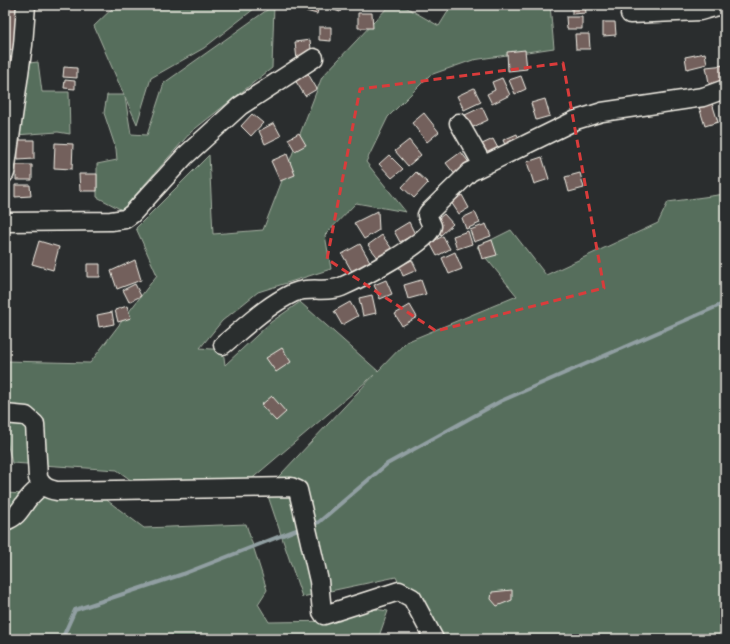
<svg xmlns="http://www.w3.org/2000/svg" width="730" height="644" viewBox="0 0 730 644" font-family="Kalam,sans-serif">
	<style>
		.green { fill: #566e5c; stroke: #a5b0a2 }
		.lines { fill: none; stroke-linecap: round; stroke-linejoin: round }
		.stream { stroke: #919fa2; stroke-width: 4 }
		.building { fill: #73605c; stroke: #f4f1e8 }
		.minor-casing { stroke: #f4f1e8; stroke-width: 21 }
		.minor { stroke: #2a2d2e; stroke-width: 18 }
		.marked { fill: none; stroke: #d93c3b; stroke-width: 3; stroke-dasharray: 8 5; stroke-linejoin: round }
	</style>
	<rect width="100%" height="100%" fill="#2a2d2e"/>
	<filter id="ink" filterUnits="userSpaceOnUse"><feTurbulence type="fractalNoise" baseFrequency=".025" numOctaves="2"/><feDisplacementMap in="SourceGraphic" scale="8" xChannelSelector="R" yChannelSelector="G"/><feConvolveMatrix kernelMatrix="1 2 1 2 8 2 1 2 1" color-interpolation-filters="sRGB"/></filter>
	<g filter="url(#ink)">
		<path class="green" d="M116,5H259L204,48L151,78L137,124L125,97L131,134L147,135L164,83L274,5L272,68L191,132L122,210L97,197V164L117,160L116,149L104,113L107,95H124L94,26Z
			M390,5H402L439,26L452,5H550L554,48L473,60L430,75L388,117L366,162L406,212L356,203L325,235L331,269L258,292L222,321L200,348L223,350L225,365L271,322L300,302L378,371L406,342L517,296L477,247L511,230L546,275L658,223L668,202L725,194V639H425L396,577L302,597L266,490L374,375L235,493L150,494L117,470L12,463L5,434V361L90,363L157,275L136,228L209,155L213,234L263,230L322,77Z
			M38,62L42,92H69L70,134L58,132L15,135L29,63Z
			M5,493L104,498L144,528L246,524L267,590L258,604L269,622L340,621L361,607L388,611L378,639H5Z"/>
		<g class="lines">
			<path class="stream" d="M310,525L319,522L387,464L501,401L725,303
				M62,639L75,610L183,574L301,528"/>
		</g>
		<path class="building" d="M19,5L20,50H5V6Z
			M304,5H319L317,14L302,10Z
			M329,5H342L340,12L328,8Z
			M572,5H585L586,13L572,14Z
			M358,13H372L373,28H358Z
			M566,17H582V29H567Z
			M603,22H615L616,35L603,36Z
			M319,27H331V41L319,40Z
			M575,34H589L590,49H576Z
			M310,40L312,58L297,60L295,42Z
			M525,50L527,69L508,71L507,52Z
			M705,53L707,64L687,69L685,57Z
			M5,57H12V77H5Z
			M725,65V85L710,88L706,67Z
			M64,67L77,68V78L63,77Z
			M307,72L317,89L305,96L295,80Z
			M521,76L526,89L515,94L509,80Z
			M502,78L510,95L492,104L487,94L495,90L492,82Z
			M65,80L75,81V89L64,88Z
			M474,88L481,102L464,110L457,96Z
			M545,99L550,116L536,120L531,103Z
			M712,103L718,122L705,126L699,107Z
			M482,107L488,120L469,129L463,116Z
			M424,113L439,132L427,142L412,123Z
			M252,114L263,123L251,136L241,126Z
			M274,123L281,136L265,144L259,131Z
			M299,133L306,145L295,151L288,139Z
			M517,134L522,146L508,152L503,140Z
			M493,139L500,152L486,159L480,145Z
			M17,140H34V159L18,160Z
			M409,140L421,155L408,166L395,151Z
			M55,143L73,144L72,169L54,168Z
			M461,152L471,165L456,176L446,163Z
			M287,154L295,175L280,181L271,161Z
			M389,155L403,169L392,178L379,164Z
			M542,157L549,179L534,184L527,162Z
			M16,165H32V180H16Z
			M416,172L428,183L414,198L402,187Z
			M580,173L584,188L569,192L565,177Z
			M79,174H97V191H80Z
			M15,185H30L31,196L15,197Z
			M462,195L469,208L459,214L451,202Z
			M378,211L379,230L364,239L354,223Z
			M475,212L480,223L466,229L462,218Z
			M444,214L453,224L441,235L432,224Z
			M409,222L415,234L400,242L394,231Z
			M486,224L491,236L474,242L470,230Z
			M468,231L472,244L457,249L453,236Z
			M382,235L392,249L379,259L368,245Z
			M443,236L450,249L437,256L430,243Z
			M492,240L497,255L482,259L478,245Z
			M39,241L59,247L53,270L32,264Z
			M360,244L372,265L354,275L342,254Z
			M455,252L462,269L449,274L442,258Z
			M135,260L141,280L117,289L111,271Z
			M412,260L417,270L403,276L399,266Z
			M87,264H100V277H87Z
			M386,280L392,294L380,299L374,285Z
			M421,280L426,294L408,299L404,285Z
			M135,284L141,296L129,302L123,290Z
			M372,295L376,313L363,316L359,298Z
			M350,302L358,316L342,325L334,311Z
			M410,305L417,317L402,326L395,314Z
			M127,306L131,318L118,322L115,310Z
			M112,312L114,324L99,327L97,315Z
			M282,348L291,362L276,372L266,358Z
			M272,396L286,412L276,421L261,405Z
			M512,590V600L497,606L491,599L492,592Z"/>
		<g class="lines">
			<g class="minor-casing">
				<path id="minor" d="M630,14L700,11L721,5
					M459,123L483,165
					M5,173L23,45L26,5
					M5,222L111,221L125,219L132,214L185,156L240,106L314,58
					M223,345C246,326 266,306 293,293C308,286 328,293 341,287C357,280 431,242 432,226L427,215L428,213L470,172L576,120L602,112L703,97L725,89
					M5,414L26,416L35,424L38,478C43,487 47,489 57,491L291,487L298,490L319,581L322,612L324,615L399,591L412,598L434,639
					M5,521C18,517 20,509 28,499C32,494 37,490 42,485"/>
			</g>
			<use href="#minor" class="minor"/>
		</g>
	</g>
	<path class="marked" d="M563,63L604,288L436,331L327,259L360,89Z"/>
	<rect width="730" height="644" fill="none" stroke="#2a2d2e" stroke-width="20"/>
	<rect x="10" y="10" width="710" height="624" fill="none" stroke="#f4f1e8" stroke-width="1.5" filter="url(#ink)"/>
</svg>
